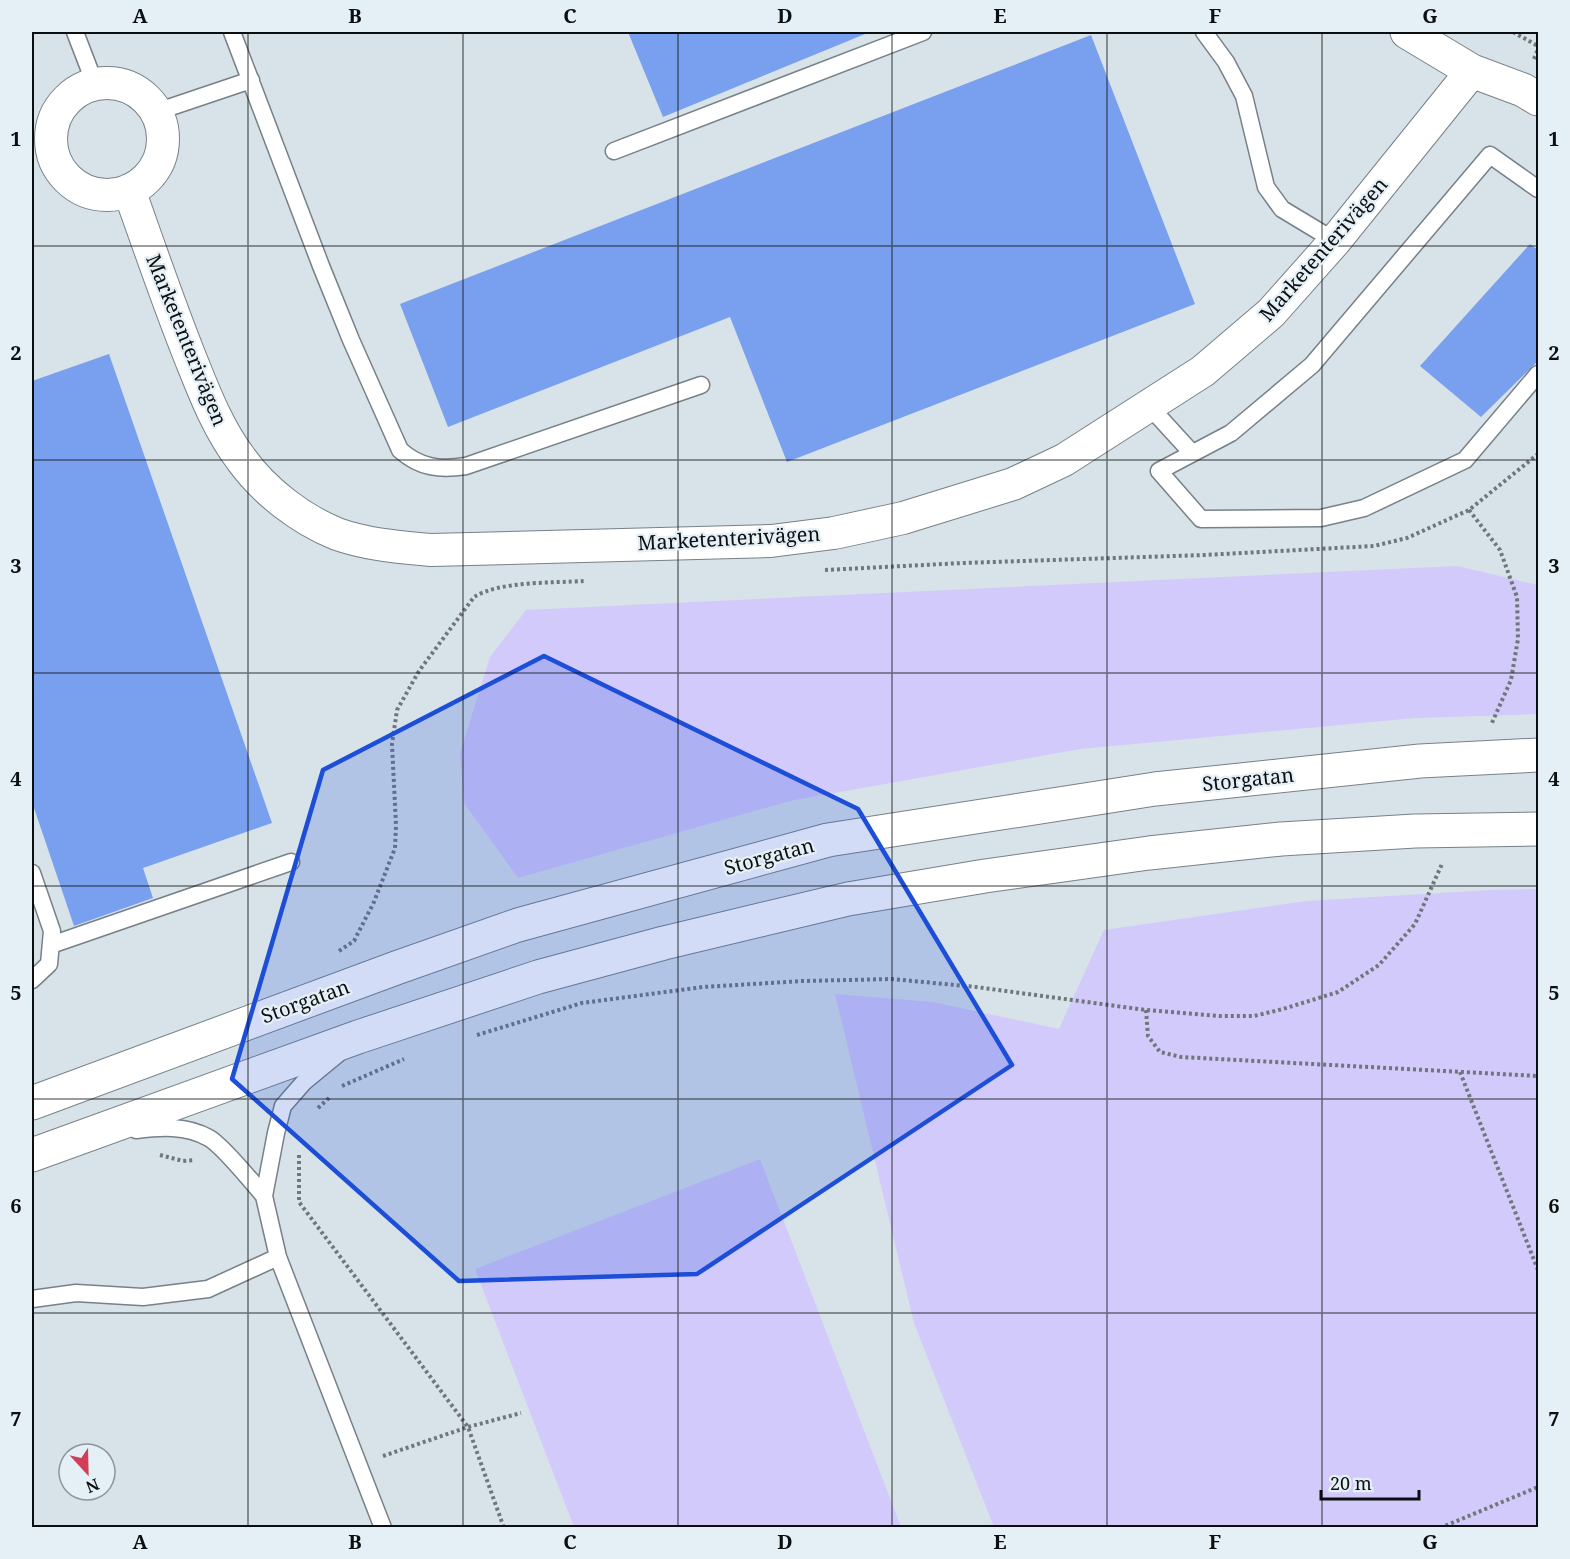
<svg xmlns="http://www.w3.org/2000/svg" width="1570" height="1559" viewBox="0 0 1570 1559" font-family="'Noto Serif',serif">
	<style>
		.green { fill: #d1cafa }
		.building { fill: #799fef }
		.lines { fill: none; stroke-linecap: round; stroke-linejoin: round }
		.service-casing { stroke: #778187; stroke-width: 19 }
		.minor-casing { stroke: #778187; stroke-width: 34 }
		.tertiary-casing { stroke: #778187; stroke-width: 35 }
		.secondary-casing { stroke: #778187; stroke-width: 35 }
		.path { stroke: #70777b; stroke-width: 4; stroke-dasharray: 3 3; stroke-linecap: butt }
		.service { stroke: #fff; stroke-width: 16 }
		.minor { stroke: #fff; stroke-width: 32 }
		.tertiary { stroke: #fff; stroke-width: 33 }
		.secondary { stroke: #fff; stroke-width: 33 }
		.marked { fill: #1d4ed8; fill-opacity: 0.2; stroke: #1d4ed8; stroke-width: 4.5; stroke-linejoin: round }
		.grid { fill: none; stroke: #0c0f11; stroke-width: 1.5; stroke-opacity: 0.55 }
		.labels { text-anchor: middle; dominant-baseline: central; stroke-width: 4.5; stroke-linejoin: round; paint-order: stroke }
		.street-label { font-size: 20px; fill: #0c0f11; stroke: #e5eff6 }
		.neatline { fill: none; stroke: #0c0f11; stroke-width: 2 }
		.grid-label { font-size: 20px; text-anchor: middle; font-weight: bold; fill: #0c0f11 }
	</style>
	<rect width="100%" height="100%" fill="#d8e2e9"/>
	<path class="green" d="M1457,566L1538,585V714L1415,718L1080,749L790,801L518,878L464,803L460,753L490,657L526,610Z
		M1538,889V1527H994L914,1323L835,994L933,1002L1059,1029L1104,930L1307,901L1491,890Z
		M760,1159L901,1527H574L475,1269Z"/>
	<path class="building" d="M628,32H870L663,117Z
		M1091,35L1195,304L787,462L730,317L448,427L400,304Z
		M1530,244L1538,250V361L1481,417L1420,366Z
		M109,354L272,823L143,868L153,898L74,926L32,802V381Z"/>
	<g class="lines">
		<g class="service-casing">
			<path id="service" d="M75,32L95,84
				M232,32L321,266L351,340L400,450C420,468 440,470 466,466L701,385
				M1204,32L1226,62L1244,96L1266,187L1282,209L1335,241
				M156,112L251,80
				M614,151L923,32
				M1538,189L1490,155L1312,365L1231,433L1159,471L1201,519L1321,518L1364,508L1465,460L1538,374
				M1149,406L1192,453
				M32,873L52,931L49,964L32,980
				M51,945L291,862
				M136,1130C160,1127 186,1125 209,1138C223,1146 252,1182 264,1196
				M278,1257L383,1528
				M32,1299L76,1293L143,1297L208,1289L278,1257L264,1196L276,1133L283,1106L304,1082L338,1054"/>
		</g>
		<g class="minor-casing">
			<path id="minor" d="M51 139a56 56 0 1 1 112 0a56 56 0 1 1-112 0Z
				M129,190C149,246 168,302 190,357C204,392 218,429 241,459C264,491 300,519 337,534C368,545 400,547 431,550L771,541L834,533L903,518L1013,484L1064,460L1203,371L1271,313L1335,241L1472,71"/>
		</g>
		<g class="tertiary-casing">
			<path id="tertiary" d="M1407,32L1472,71L1523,90L1538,99"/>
		</g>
		<g class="secondary-casing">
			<path id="secondary" d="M32,1103L396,968L518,925L828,840L1155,789L1420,761L1538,755
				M32,1155L358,1037L538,977L664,943L848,899L985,876L1149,853L1281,839L1415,831L1538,829"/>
		</g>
		<path class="path" d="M1513,32L1538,46
			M1534,59L1538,49
			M1469,510L1500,550L1517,597L1518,639L1511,680L1491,725
			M825,570L963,563L1204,555L1374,546L1407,538L1469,510L1538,454
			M339,951L354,941L374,902L395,848L396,825L392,744L397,710L419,671L474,597C499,581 553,583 584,581
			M1146,1010L1148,1036L1160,1052L1181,1057L1538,1076
			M477,1035L582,1003L703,987L803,981L892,979L976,987L1146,1010L1219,1016H1254L1283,1009L1338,992L1379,965L1415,924L1442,864
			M1460,1072L1538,1270
			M342,1086L404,1059
			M318,1108L330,1097
			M160,1155L183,1161L194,1160
			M299,1155V1202L468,1427L504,1528
			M383,1456L468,1427L521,1413
			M1440,1528L1538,1487"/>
		<use href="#service" class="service"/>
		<use href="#minor" class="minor"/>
		<use href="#tertiary" class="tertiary"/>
		<use href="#secondary" class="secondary"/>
	</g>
	<path class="marked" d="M544,656L858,809L1012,1065L697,1274L459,1281L232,1079L323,770Z"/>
	<path class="grid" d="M248,32V1528M463,32V1528M678,32V1528M892,32V1528M1107,32V1528M1322,32V1528M32,246H1538M32,460H1538M32,673H1538M32,886H1538M32,1099H1538M32,1313H1538"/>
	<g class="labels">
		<g class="street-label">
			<text transform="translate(1323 249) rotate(-49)">Marketenterivägen</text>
			<text transform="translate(187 340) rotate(68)">Marketenterivägen</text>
			<text transform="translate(729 538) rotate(-3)">Marketenterivägen</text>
			<text transform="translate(1248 779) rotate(-6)">Storgatan</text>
			<text transform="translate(769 856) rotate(-15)">Storgatan</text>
			<text transform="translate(305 1001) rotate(-20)">Storgatan</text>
		</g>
	</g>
	<rect width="1570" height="1559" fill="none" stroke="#e5eff6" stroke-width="66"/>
	<g transform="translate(87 1472) rotate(158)"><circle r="28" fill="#e5eff6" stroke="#8e959a" stroke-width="1.5"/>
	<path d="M0-4.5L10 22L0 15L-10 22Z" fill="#cf3f59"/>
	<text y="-9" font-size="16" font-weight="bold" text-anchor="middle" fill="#0c0f11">N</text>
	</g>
	<path d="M1321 1490v9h98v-9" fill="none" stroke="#0c0f11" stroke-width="3"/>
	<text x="1330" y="1490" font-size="18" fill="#0c0f11" stroke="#e5eff6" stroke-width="4.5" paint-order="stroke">20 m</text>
	<rect x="33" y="33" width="1504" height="1493" class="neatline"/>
	<g class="grid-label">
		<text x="140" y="23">A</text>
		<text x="355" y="23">B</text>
		<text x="570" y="23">C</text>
		<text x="785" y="23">D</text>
		<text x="1000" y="23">E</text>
		<text x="1215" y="23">F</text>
		<text x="1430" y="23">G</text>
		<text x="16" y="146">1</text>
		<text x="1554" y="146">1</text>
		<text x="16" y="360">2</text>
		<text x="1554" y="360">2</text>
		<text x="16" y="573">3</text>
		<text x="1554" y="573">3</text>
		<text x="16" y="786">4</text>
		<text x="1554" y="786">4</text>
		<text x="16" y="1000">5</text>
		<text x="1554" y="1000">5</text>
		<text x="16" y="1213">6</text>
		<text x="1554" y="1213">6</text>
		<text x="16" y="1426">7</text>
		<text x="1554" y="1426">7</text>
		<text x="140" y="1549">A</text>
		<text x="355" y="1549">B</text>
		<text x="570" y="1549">C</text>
		<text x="785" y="1549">D</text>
		<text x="1000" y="1549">E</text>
		<text x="1215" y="1549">F</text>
		<text x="1430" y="1549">G</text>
	</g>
</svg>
